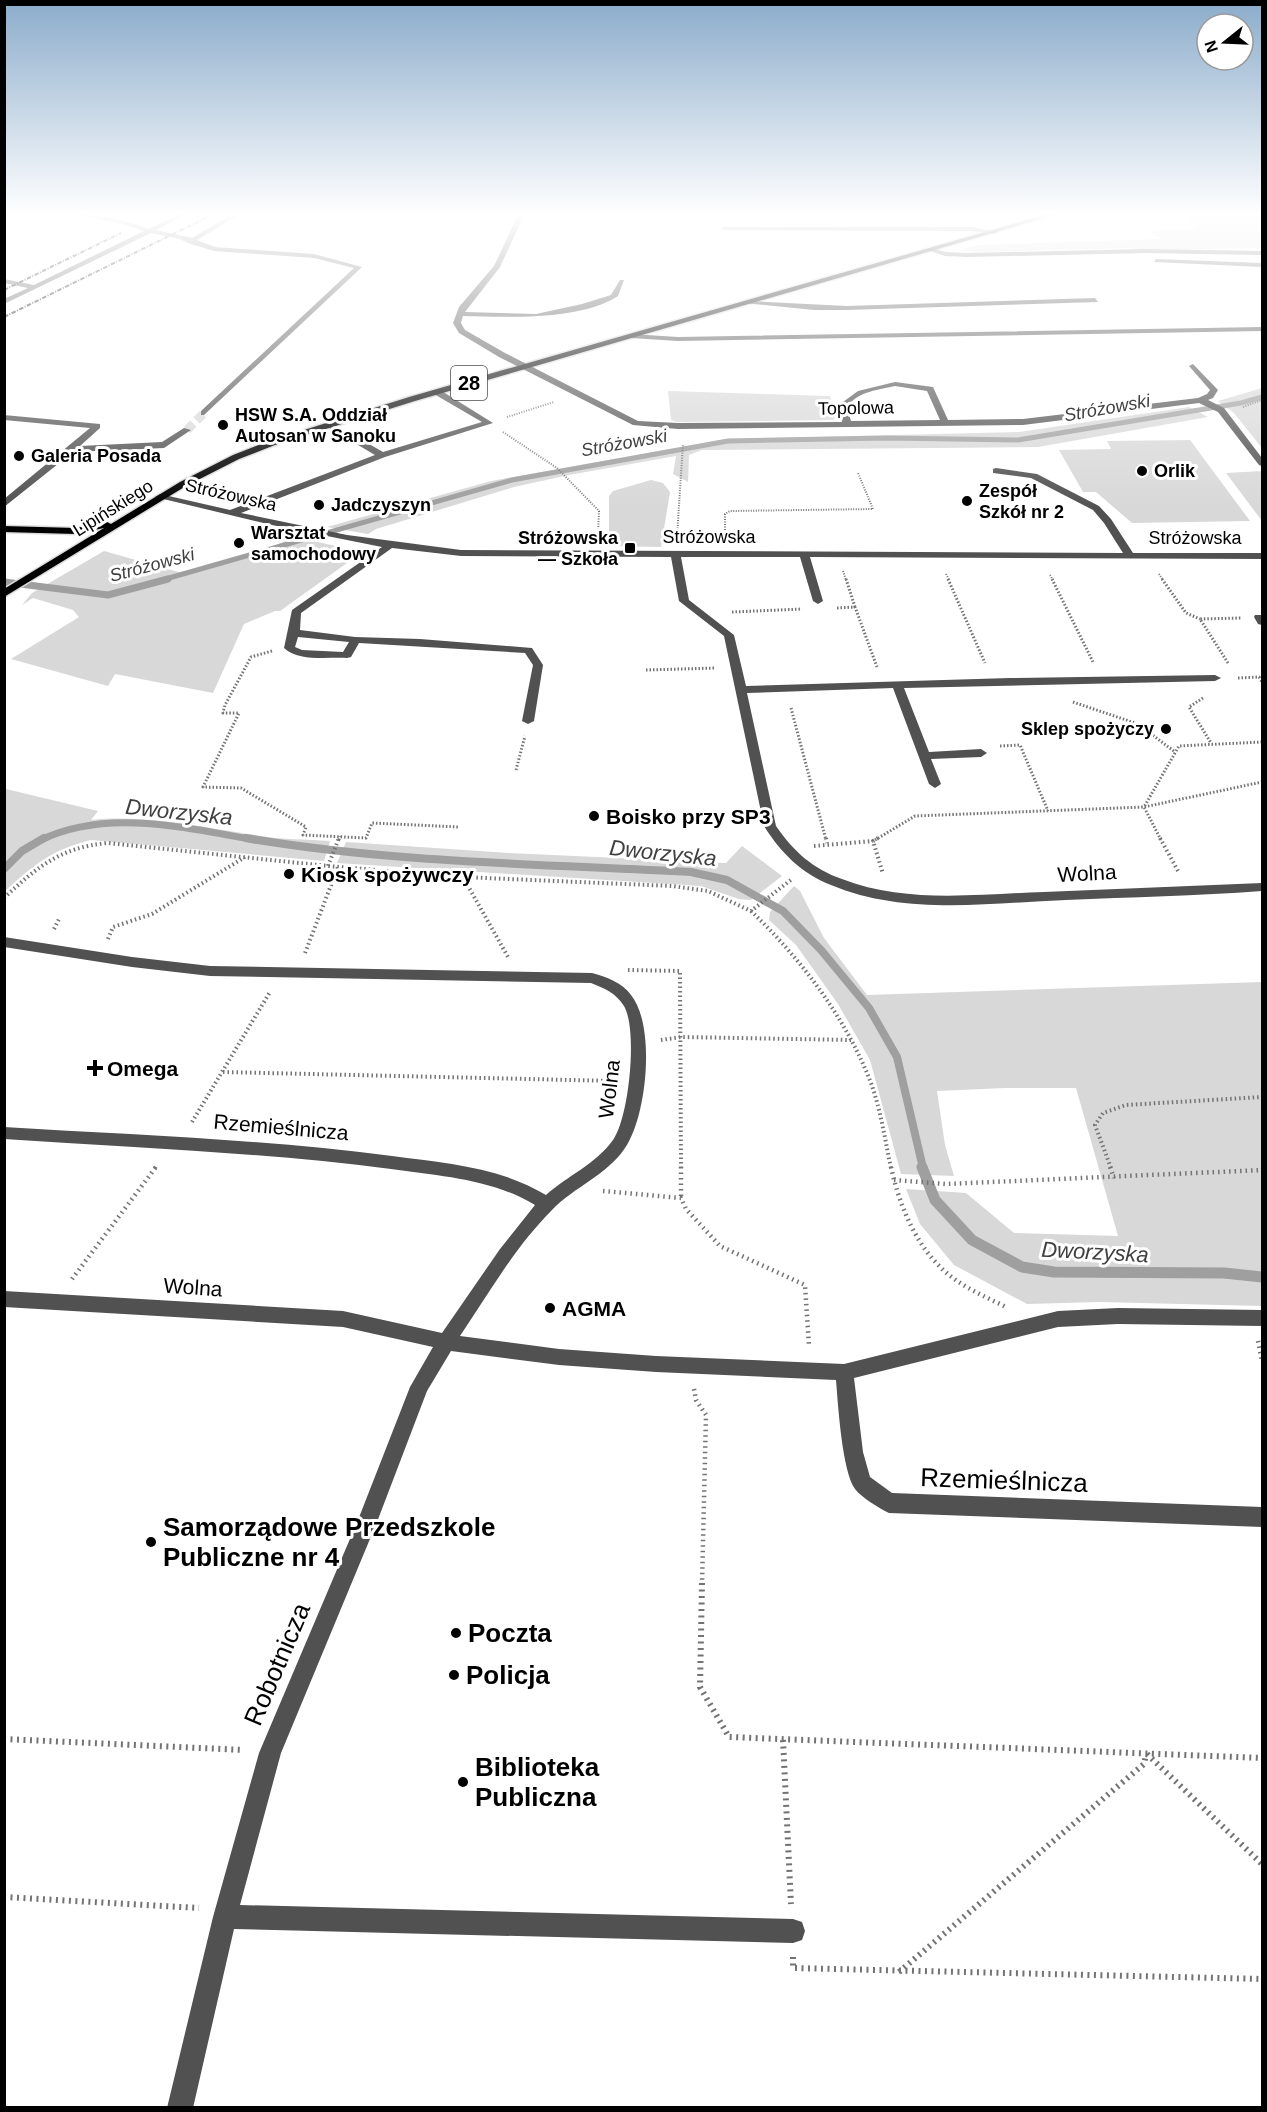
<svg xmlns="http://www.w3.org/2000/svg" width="1267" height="2112" viewBox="0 0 1267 2112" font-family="Helvetica,sans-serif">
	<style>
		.green { fill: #d8d8d8 }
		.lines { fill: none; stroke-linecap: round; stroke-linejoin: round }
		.stream-far3 { stroke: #9f9f9f; stroke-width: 5 }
		.stream-far2 { stroke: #9f9f9f; stroke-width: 7 }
		.stream-far1 { stroke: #9f9f9f; stroke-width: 8 }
		.stream { stroke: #9f9f9f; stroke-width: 11 }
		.minor-tunnel { stroke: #d9d9d9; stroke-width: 9; stroke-dasharray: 9 4.5; stroke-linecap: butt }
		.major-casing { stroke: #dbdbdb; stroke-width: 3 }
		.path-far4 { stroke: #737373; stroke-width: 2; stroke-dasharray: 1 1.5; stroke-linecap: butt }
		.path-far3 { stroke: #737373; stroke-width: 3; stroke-dasharray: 1.5 2; stroke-linecap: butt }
		.path-far2 { stroke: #737373; stroke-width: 4; stroke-dasharray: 1.5 3; stroke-linecap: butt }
		.path-far1 { stroke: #737373; stroke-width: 4.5; stroke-dasharray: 1.5 4; stroke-linecap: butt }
		.path { stroke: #737373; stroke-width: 6; stroke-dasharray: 2 4.5; stroke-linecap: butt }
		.minor { fill: #515151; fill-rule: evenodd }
		.major { fill: #000; fill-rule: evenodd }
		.rail { stroke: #000; stroke-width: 2; stroke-dasharray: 4.5 1.5 1 1.5; stroke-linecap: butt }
		.poi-dot { fill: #000; stroke: #fff; stroke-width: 2 }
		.labels { text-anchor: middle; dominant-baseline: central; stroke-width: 6; stroke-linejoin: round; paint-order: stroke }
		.far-street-label { font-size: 18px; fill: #000; stroke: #fff }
		.far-water-label { font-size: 18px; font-style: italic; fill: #404040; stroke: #fff }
		.far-poi-label { font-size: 18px; font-weight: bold; fill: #000; stroke: #fff; text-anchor: start }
		.shield { fill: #fff; stroke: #4c4c4c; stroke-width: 1.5 }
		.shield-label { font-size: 20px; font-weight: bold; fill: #000 }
		.poi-label { font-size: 21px; font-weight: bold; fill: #000; stroke: #fff; text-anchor: start }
		.street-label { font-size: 21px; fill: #000; stroke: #fff }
		.water-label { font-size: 22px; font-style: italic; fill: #404040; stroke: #fff }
		.near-street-label { font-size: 26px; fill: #000; stroke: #fff }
		.near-poi-label { font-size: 26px; font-weight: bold; fill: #000; stroke: #fff; text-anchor: start }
	</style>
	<rect width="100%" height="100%" fill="#fff"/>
	<path class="green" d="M1183,213H1262V248L1138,250L1131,248L978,252L960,250L978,245L1160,239L1149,230L1196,229Z
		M1262,388V448L1234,413L1218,401Z
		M668,391L830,396L835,418L833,420L677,422L671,420Z
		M1189,407L1208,417L1038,447L702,450L689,455L688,482L673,474L676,456L569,475L514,487L376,529L368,534L327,527L491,481L726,439L1019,432Z
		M1190,440L1250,521L1132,523L1096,492H1083L1059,450L1111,449L1107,441Z
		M1262,471V521L1226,473Z
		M651,480L663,483L670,492L661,547L609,546V496L613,491Z
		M295,537L354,550V558L280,611H275L244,624L213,693L115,674L108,686L11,659L79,617L73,610L33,598L22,605L32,593L104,551L182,573L259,552Z
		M6,789L98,811L91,820C149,814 203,828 261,836C283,840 307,839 330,841L324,861L91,840C51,850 35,864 5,891Z
		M346,842L509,853L726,863L742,846L782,876L751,900L739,899L701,886L337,863Z
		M794,886L800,891L824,938L867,995L1262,982V1306L1100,1302L1027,1304L954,1265L920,1224L906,1189L966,1193L1014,1233L1118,1236L1076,1088H1005L937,1091L945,1145L954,1176L901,1174L870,1060L838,1004L796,945L769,920L770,912Z"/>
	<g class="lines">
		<path class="stream-far3" d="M162,580L512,480L728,441L887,438L1018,440L1241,403L1262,397"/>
		<path class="stream-far2" d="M4,582L108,595L168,579
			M41,840C106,808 187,828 255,840"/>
		<path class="stream-far1" d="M246,838C393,863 543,864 691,872L727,880L783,911L821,950L869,1008L897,1057L923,1168
			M4,869L22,851L44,838"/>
		<path class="stream" d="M922,1167L935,1200L972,1240L1022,1267L1054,1272L1224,1273L1262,1277"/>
		<path class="minor-tunnel" d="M187,430L204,413"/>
		<g class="major-casing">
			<path id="major" d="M1051,213H1062L415,401L275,445L239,459L186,486L4,597V589L104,528L76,534L4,532V526L76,528L107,522L111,524L180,482L233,455L269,441L409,397Z"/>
		</g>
		<path class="path-far4" d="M1243,407L1262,400
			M507,417L554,402
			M503,432L557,468L599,511L598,534
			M677,536L683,444
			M721,536L725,531V514L730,511L873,509L858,473
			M843,571L846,580
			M946,574L949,580
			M1159,574L1163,580
			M1050,575L1053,580"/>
		<path class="path-far3" d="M846,579L855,607
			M948,579L985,663
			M1052,579L1093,662
			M1162,579L1186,613L1200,619
			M837,608L855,607L877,667
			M732,612L802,609
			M272,651L251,657L225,705L223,713H239L203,787L241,788L306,827L303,835L366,838L372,823L459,827
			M1228,663L1200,619L1242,618
			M646,670L716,668
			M1238,678L1259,677L1262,682
			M1203,698L1189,707L1211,743
			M1073,702L1138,724L1175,752
			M791,708L826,840
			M1262,742L1179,746L1144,807L1262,782
			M1000,746L1020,745L1048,811
			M516,770L525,736
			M339,840L340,836
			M875,840L915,816L1144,807L1161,840"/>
		<path class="path-far2" d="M826,838L827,843
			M878,838L873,841L883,874
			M1160,838L1178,871
			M814,846L873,841
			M328,866L339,838
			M463,877L508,957
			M4,898C37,867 61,847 108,843L328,866L462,877L672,886L708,891L751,911L792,879
			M751,911C801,959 846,1018 871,1083C881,1111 885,1140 891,1168
			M54,929L59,919
			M108,939L113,927L152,914L245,857
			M305,953L338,867
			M628,970L680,971L681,1168
			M661,1040L681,1037L851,1040
			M223,1072L615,1081
			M192,1122L270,992
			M155,1168L157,1165
			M1111,1168L1095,1125L1103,1113L1126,1105L1262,1097"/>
		<path class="path-far1" d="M681,1167V1198
			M891,1167C900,1208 918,1252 953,1278C969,1290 988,1298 1006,1307
			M1110,1167L1114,1178
			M894,1180L946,1184L1262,1170
			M603,1191L681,1198L686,1209L720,1246L805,1285L809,1346
			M72,1279L156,1167
			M1258,1341L1262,1361
			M694,1389L696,1400L706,1415L702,1585"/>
		<path class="path" d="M702,1583L700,1687L729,1737L1262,1758
			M4,1739L244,1750
			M783,1740L791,1904
			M1147,1754L1262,1864
			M4,1897L199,1908
			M793,1957V1968L1262,1979
			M899,1972L1144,1764L1146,1754"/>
		<path class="minor" d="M66,213C95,213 122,219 149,229L181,213H190L156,230L192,238L234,213H242L197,240L215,247L314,254L362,267L204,415H201V411L354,268L314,258L214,251L188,243L180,239L151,233L4,304V299L28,288L4,283V279L34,285L144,231L123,224Z
			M519,213H525L500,267L465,312L536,314L582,304L611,295L620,280H624L618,296C579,321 508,317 463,316L461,323L465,330L505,353L638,421L678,423L842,422L840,409L843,402L858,391L895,382L933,387L948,420L1023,419L1198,398L1207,394L1210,390L1189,366L1193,364L1218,390L1213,398L1208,400L1224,408L1262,458V466L1259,465L1218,412L1199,403L1023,425L678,429L633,425L499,357L459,333L453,323L459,307L494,266ZM895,386L927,391L940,420L851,421C850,417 848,411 849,406C855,392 882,389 895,386Z
			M723,227H972L998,232L995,234L972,231L721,230Z
			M932,248L946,252L967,253L1145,249L1262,251V255L1145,253L967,257L945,256L930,251Z
			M1156,259L1262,263V267L1154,262Z
			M1095,298L1098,302L847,310H814L743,303L747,301L847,306Z
			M1262,327V331L678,341L631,338L627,336L631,334L678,337Z
			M434,390H440L493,423L385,457L241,513L347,535L461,550L1123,553L1104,523L1093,510L1031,478L993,473V469L996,468L1037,474L1099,506L1111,519L1133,553H1262V559L810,557L823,601L818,604L813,601L800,557H681L689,600L734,635L746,686L1010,678L1215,675L1221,678L1215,681L904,688L929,752L981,749L987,753L981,757L931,759L941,784L935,788L929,784L893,688L747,693L776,826C793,851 813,869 842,879C906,904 977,894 1044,892C1117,889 1189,886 1262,883V891C1197,896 1131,897 1066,900C988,903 905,916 831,885C801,873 781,853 764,826L724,636L679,601L671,557L461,556L392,548L301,613L300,630L355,637L420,639L532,648L543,665L534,721L528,724L522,721L533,665L525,653L359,643L351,657L347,658C327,657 299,662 284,648L292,610L382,547L272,525L155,497L160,494L230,510L375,455L326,426L325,424L329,421L383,452L482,422L434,394ZM298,637L349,642L343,652L302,650L295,647Z
			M4,415L100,424V428L80,446L162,442L184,428L191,430L164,448L73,452L4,507V499L90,428L4,420Z
			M1255,615H1262V625L1258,624L1254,617Z
			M4,937L132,957L210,966L592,973C606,977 622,982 631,995C656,1026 647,1116 625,1148C607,1175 574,1187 552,1210C515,1247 489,1293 460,1336L559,1349L656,1356L844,1364L1058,1311L1118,1308L1262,1310V1326L1118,1324L1058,1327L854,1378L863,1452L870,1477L892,1493L1262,1507V1527L889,1513C879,1508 862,1498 855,1489C842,1471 838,1404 836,1380L656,1372L559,1365L451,1351L427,1391L377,1522L281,1753L240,1905L793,1919L802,1922L805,1931L802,1940L793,1943L234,1929L193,2108H167L213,1917L259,1753L358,1520L410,1387L433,1347L343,1327L4,1307V1291L343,1311L442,1333L500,1249L535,1205C492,1179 440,1176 391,1169C263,1152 133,1148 4,1139V1127C134,1135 264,1139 392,1156C445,1163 500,1167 546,1195C567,1176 596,1164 613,1140C629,1118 638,1030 624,1006C616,993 604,988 591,983L210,976L132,967L4,947Z"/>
		<use href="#major" class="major"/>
		<path class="rail" d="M4,290L121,233
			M4,317L216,213"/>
	</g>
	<linearGradient id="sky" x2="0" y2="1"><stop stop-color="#8baccb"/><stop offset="0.42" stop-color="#fff"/><stop offset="1" stop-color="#fff" stop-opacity="0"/></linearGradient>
	<rect width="1267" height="509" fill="url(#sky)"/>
	<g class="poi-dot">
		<circle cx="223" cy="425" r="6"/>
		<circle cx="19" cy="456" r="6"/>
		<circle cx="1142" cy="471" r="6"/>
		<circle cx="967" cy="501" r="6"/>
		<circle cx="319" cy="505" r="6"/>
		<circle cx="239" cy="543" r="6"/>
		<rect x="624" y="542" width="12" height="12" rx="3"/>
		<circle cx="1166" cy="729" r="6"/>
		<circle cx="594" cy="816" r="6"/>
		<circle cx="289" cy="874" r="6"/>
		<path d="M92 1059h6v6h6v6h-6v6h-6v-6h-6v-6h6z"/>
		<circle cx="550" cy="1308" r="6"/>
		<circle cx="151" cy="1542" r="6"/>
		<circle cx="456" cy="1633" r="6"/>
		<circle cx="454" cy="1675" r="6"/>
		<circle cx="463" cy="1782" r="6"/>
	</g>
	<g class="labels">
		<g class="far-street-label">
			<text transform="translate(856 408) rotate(-1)">Topolowa</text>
			<text transform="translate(231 495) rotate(13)">Stróżowska</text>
			<text transform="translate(113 508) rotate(-32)">Lipińskiego</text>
			<text x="709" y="537">Stróżowska</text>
			<text x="1195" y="538">Stróżowska</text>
		</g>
		<g class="far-water-label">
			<text transform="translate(1107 408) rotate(-10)">Stróżowski</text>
			<text transform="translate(624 443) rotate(-10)">Stróżowski</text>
			<text transform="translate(152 565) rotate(-15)">Stróżowski</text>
		</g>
		<g class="far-poi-label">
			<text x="235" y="415">HSW S.A. Oddział<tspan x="235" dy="21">Autosan w Sanoku</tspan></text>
			<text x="31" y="456">Galeria Posada</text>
			<text x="1154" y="471">Orlik</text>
			<text x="979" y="491">Zespół<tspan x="979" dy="21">Szkół nr 2</tspan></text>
			<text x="331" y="505">Jadczyszyn</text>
			<text x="251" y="533">Warsztat<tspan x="251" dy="21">samochodowy</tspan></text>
			<text x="618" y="538" text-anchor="end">Stróżowska<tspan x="618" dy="21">— Szkoła</tspan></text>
			<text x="1154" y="729" text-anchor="end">Sklep spożyczy</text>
		</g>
		<rect class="shield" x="451" y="366" width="36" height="34" rx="4.5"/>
		<g class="shield-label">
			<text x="469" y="383">28</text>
		</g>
		<g class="poi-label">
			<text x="606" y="816">Boisko przy SP3</text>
			<text x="301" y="874">Kiosk spożywczy</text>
			<text x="107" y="1068">Omega</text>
			<text x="562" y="1308">AGMA</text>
		</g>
		<g class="street-label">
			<text transform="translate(1087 873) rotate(-3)">Wolna</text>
			<text transform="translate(609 1089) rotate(-83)">Wolna</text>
			<text transform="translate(281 1127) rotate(5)">Rzemieślnicza</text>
			<text transform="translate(193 1287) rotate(4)">Wolna</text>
		</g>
		<g class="water-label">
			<text transform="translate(179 812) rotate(6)">Dworzyska</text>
			<text transform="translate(663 853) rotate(6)">Dworzyska</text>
			<text transform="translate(1095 1252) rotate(3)">Dworzyska</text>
		</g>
		<g class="near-street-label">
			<text transform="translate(1004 1480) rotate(2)">Rzemieślnicza</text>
			<text transform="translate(277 1664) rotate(-67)">Robotnicza</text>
		</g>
		<g class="near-poi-label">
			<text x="163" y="1527">Samorządowe Przedszkole<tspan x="163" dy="30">Publiczne nr 4</tspan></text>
			<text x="468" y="1633">Poczta</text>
			<text x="466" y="1675">Policja</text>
			<text x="475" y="1767">Biblioteka<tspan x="475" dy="30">Publiczna</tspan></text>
		</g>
	</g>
	<rect width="1267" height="2112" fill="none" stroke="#000000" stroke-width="12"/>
	<g transform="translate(1225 42) rotate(252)"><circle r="28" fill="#ffffff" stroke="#999999" stroke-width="1.5"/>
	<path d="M0-4.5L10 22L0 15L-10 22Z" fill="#000000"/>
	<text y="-9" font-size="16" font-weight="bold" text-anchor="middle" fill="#000000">N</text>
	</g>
</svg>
